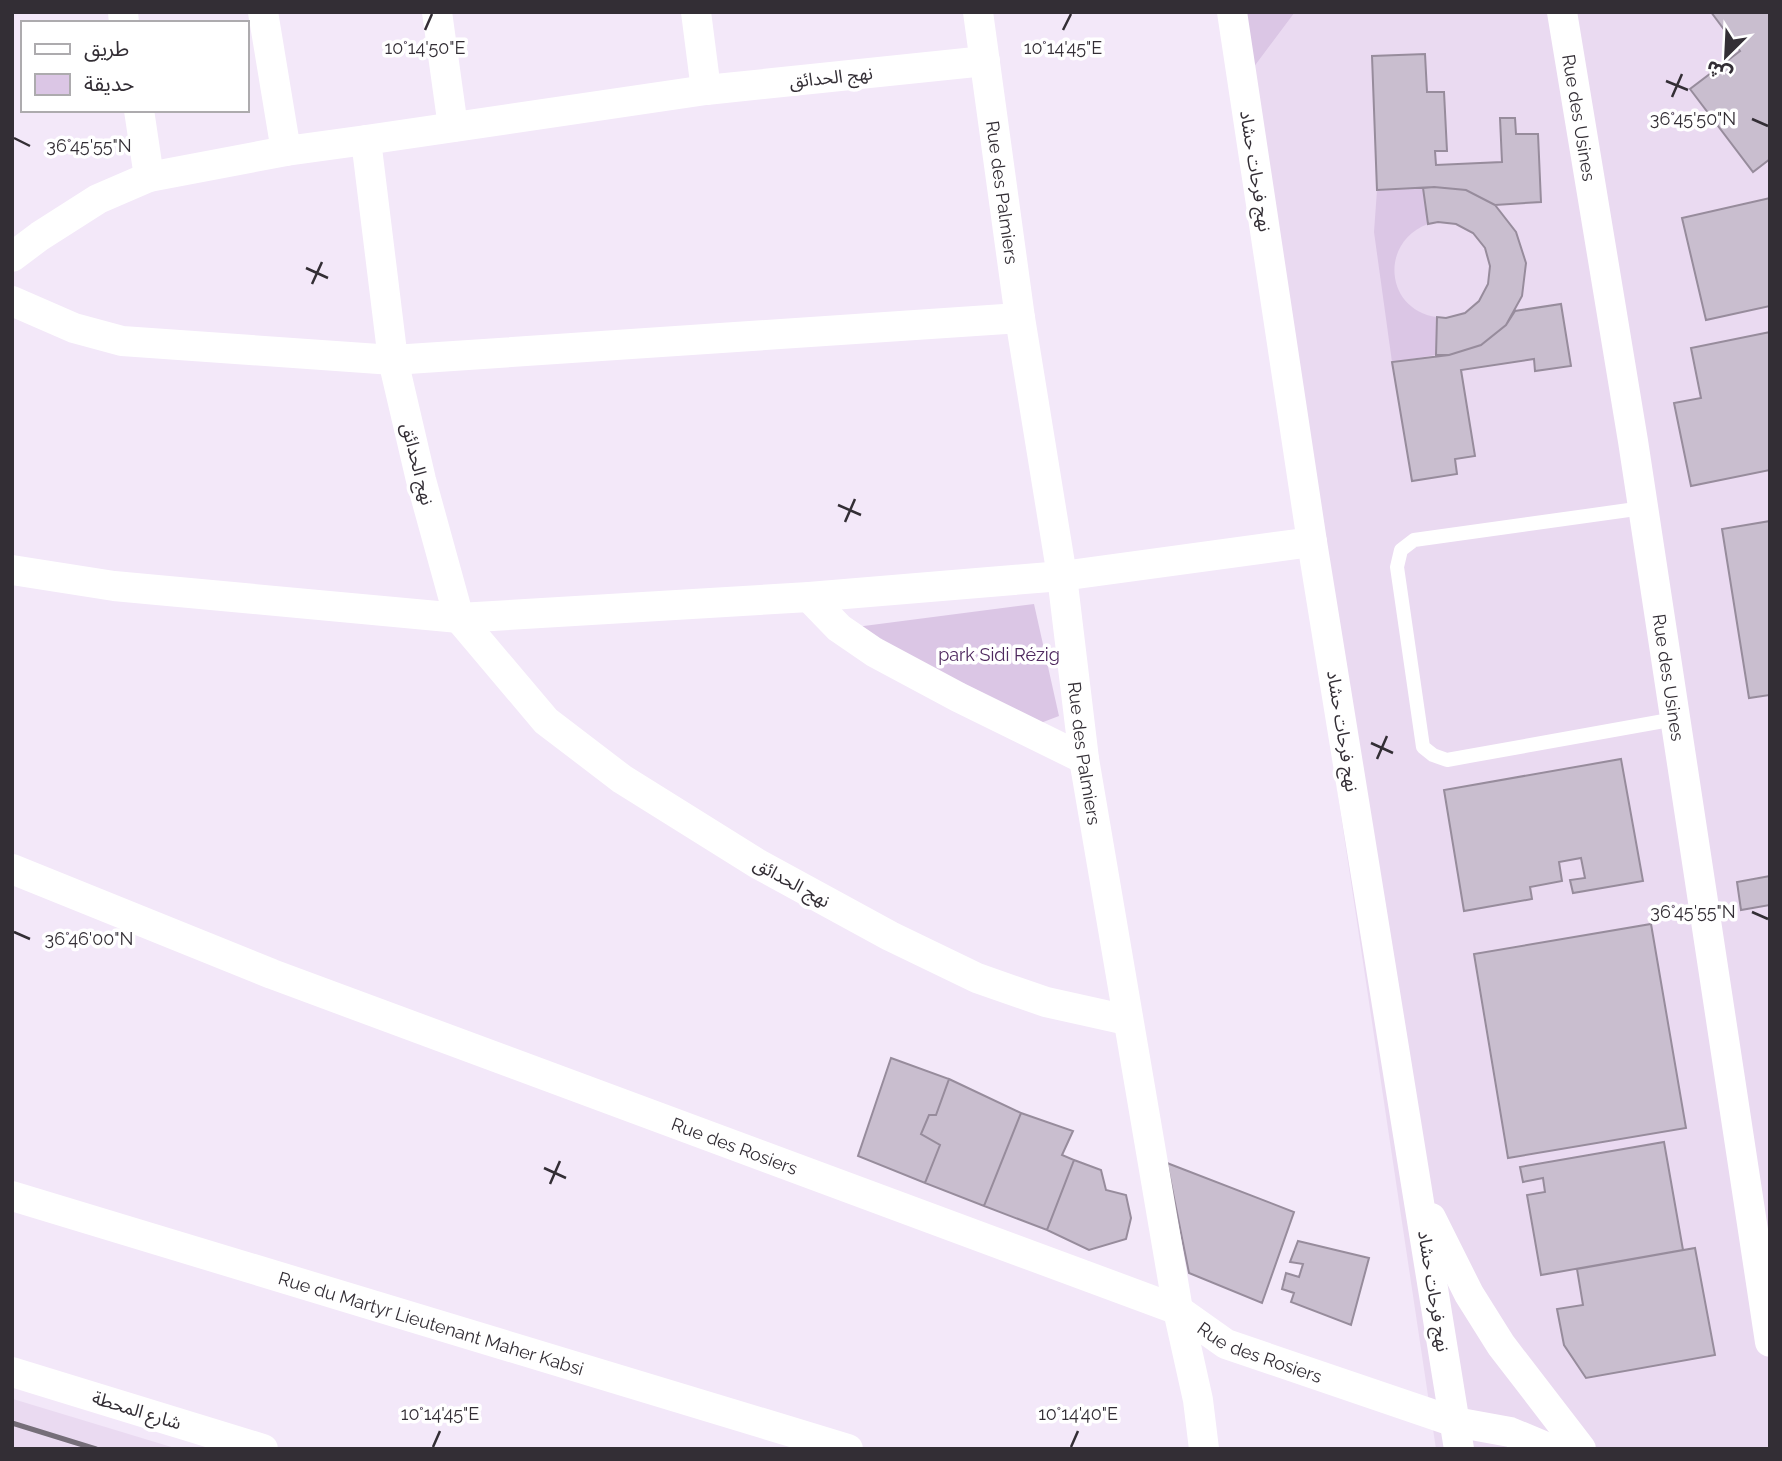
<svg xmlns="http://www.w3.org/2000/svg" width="1782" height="1461" viewBox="0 0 1782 1461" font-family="Raleway,'Noto Sans Arabic',sans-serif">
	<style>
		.built { fill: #eadaf1 }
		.green { fill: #dbc6e5 }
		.building { fill: #c9becf; stroke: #978c9c; stroke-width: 2 }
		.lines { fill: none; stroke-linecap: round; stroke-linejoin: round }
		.lane { stroke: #fff; stroke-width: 14 }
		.street { stroke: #fff; stroke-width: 30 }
		.rail { stroke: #766e79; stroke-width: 5 }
		.ticks { fill: none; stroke: #332e35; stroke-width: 2.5 }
		.labels { text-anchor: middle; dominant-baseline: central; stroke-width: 7; stroke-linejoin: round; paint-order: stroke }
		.street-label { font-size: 18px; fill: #332e35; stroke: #fff }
		.park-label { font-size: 18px; fill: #4e285e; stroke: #fff }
		.ticks-label { font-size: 18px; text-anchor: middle; fill: #332e35; stroke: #fff; stroke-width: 7; stroke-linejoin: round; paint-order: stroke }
	</style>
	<rect width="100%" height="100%" fill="#f3e8f9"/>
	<path class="built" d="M1295,12H1770V1449H1436L1233,95Z
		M12,1399H13L178,1449H12Z"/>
	<path class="green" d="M1220,12H1295L1233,95Z
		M1423,188L1428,224C1379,242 1385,310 1437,317L1436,355L1392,362L1374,232L1377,190Z
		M1034,604L1059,716L1038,724L856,627Z"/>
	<path class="building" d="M1711,12H1770V159L1753,172L1690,89L1740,51Z
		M1425,54L1427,92H1444L1447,151H1435L1436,165L1502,162L1500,118H1515L1516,134H1538L1541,202L1495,205L1466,190L1434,187L1377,190L1372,56Z
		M1434,187L1466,190L1495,205L1516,232L1526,263L1522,296L1506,325L1481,345L1449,355H1436L1437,317L1446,318L1465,313L1479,301L1488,284L1490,266L1485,248L1473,233L1456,224L1438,222L1428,224L1423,188Z
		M1770,198V306L1706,320L1682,218Z
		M1561,304L1571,366L1535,371L1534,359L1461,370L1475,456L1455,459L1457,474L1412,481L1392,362L1449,355L1481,345L1506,325L1515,311Z
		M1770,332V470L1691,486L1674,403L1701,398L1691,348Z
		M1770,521V695L1749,698L1722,529Z
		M1621,759L1643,881L1573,893L1570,880L1585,878L1581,858L1559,862L1562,881L1530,887L1532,899L1464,911L1444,790Z
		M1770,876V905L1741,910L1737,882Z
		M1651,924L1686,1128L1508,1158L1474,954Z
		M891,1058L949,1079L936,1115H929L921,1134L940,1145L925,1183L858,1156Z
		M949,1079L1021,1113L984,1206L925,1183L940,1145L921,1134L929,1115H936Z
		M1021,1113L1073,1131L1062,1155L1074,1160L1047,1230L984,1206Z
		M1664,1142L1683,1250L1541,1275L1527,1195L1545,1192L1543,1178L1523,1182L1520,1167Z
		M1074,1160L1101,1170L1106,1190L1126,1195L1131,1218L1126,1239L1089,1250L1047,1230Z
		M1167,1163L1294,1212L1262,1303L1189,1273Z
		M1298,1241L1369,1258L1351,1325L1291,1302L1294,1293L1282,1289L1286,1273L1299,1277L1303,1264L1290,1262Z
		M1695,1248L1715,1355L1586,1378L1564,1345L1557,1309L1583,1305L1577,1269Z"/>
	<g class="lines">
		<path class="lane" d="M1643,508L1414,540L1401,550L1397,567L1423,747L1433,755L1447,760L1675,719"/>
		<g class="street">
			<path d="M123,12L124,23"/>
			<path d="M263,12L286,151L366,140"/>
			<path d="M437,12L453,127"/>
			<path d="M696,12L706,90"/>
			<path id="s1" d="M978,12L1020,318L1062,576L1084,759L1178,1310L1198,1400L1204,1449"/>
			<path d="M1232,12L1312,542L1459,1449"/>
			<path id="s2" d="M1562,12L1633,441L1770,1342"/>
			<path d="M985,61L706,90L366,140L393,360L421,480L459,618L546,721L622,779L758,864L890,936L977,978L1046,1002L1127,1020"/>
			<path d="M139,110L149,177"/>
			<path d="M12,257L40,236L98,199L149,177L286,151"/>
			<path d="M12,301L74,328L122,341L393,360L1020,318"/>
			<path d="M12,570L114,586L459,618L809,597L1062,576L1312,542"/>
			<path d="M809,597L839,628L874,652L958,697L1084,759"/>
			<path id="s3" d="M12,869L272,974L1178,1310L1226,1344L1455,1422L1510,1432L1551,1449"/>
			<path id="s4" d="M12,1196L848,1449"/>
			<path d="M1431,1218L1469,1294L1501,1345L1581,1449"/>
			<path d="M12,1372L263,1449"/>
		</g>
		<path class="rail" d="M12,1423L96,1449"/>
	</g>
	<path class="ticks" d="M425,30L432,14M1063,30L1071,14M1666,81L1688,90M1672,97L1682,74M1752,119L1768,126M14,138L30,146M306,268L328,278M312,284L322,262M838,505L861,515M845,522L855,499M1371,743L1393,753M1377,759L1387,736M1752,912L1768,919M14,932L30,939M544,1168L566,1178M550,1184L560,1161M433,1447L440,1431M1071,1447L1078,1431"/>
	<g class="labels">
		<g class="street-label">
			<text transform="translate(831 77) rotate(-6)">نهج الحدائق</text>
			<text stroke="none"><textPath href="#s2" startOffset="107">Rue des Usines</textPath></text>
			<text transform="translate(1256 171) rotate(81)">نهج فرحات حشاد</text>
			<text stroke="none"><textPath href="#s1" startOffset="182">Rue des Palmiers</textPath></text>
			<text transform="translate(418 464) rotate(76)">نهج الحدائق</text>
			<text stroke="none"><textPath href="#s2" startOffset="674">Rue des Usines</textPath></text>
			<text transform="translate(1343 731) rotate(81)">نهج فرحات حشاد</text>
			<text stroke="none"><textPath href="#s1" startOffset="749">Rue des Palmiers</textPath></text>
			<text transform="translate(792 882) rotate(29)">نهج الحدائق</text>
			<text stroke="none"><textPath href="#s3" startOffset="774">Rue des Rosiers</textPath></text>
			<text transform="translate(1434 1291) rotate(81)">نهج فرحات حشاد</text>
			<text stroke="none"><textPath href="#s4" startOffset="438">Rue du Martyr Lieutenant Maher Kabsi</textPath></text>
			<text stroke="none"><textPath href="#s3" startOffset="1340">Rue des Rosiers</textPath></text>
			<text transform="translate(137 1410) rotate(17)">شارع المحطة</text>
		</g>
		<g class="park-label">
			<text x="999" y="654">park Sidi Rézig</text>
		</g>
	</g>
	<g class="ticks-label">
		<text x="425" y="54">10°14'50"E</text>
		<text x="1063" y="54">10°14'45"E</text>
		<text x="1693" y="125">36°45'50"N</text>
		<text x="89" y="152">36°45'55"N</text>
		<text x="1693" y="918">36°45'55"N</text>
		<text x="89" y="945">36°46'00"N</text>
		<text x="440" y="1420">10°14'45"E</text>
		<text x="1078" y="1420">10°14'40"E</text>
	</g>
	<rect width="1782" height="1461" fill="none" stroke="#332e35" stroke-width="28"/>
	<rect x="21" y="21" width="228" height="91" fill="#ffffff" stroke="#adabae" stroke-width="2"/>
	<rect x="35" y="44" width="35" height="10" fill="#ffffff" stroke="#adabae" stroke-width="2"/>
	<text x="84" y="56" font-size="21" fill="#332e35">طريق</text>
	<rect x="35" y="74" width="35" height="21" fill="#dbc6e5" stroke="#adabae" stroke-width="2"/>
	<text x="84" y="91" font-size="21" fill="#332e35">حديقة</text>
	<g transform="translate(1726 56) rotate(204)" stroke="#ffffff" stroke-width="5" paint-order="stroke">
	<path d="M0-5L12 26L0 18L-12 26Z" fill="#332e35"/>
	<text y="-10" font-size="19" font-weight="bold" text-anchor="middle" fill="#332e35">ش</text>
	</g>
</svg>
